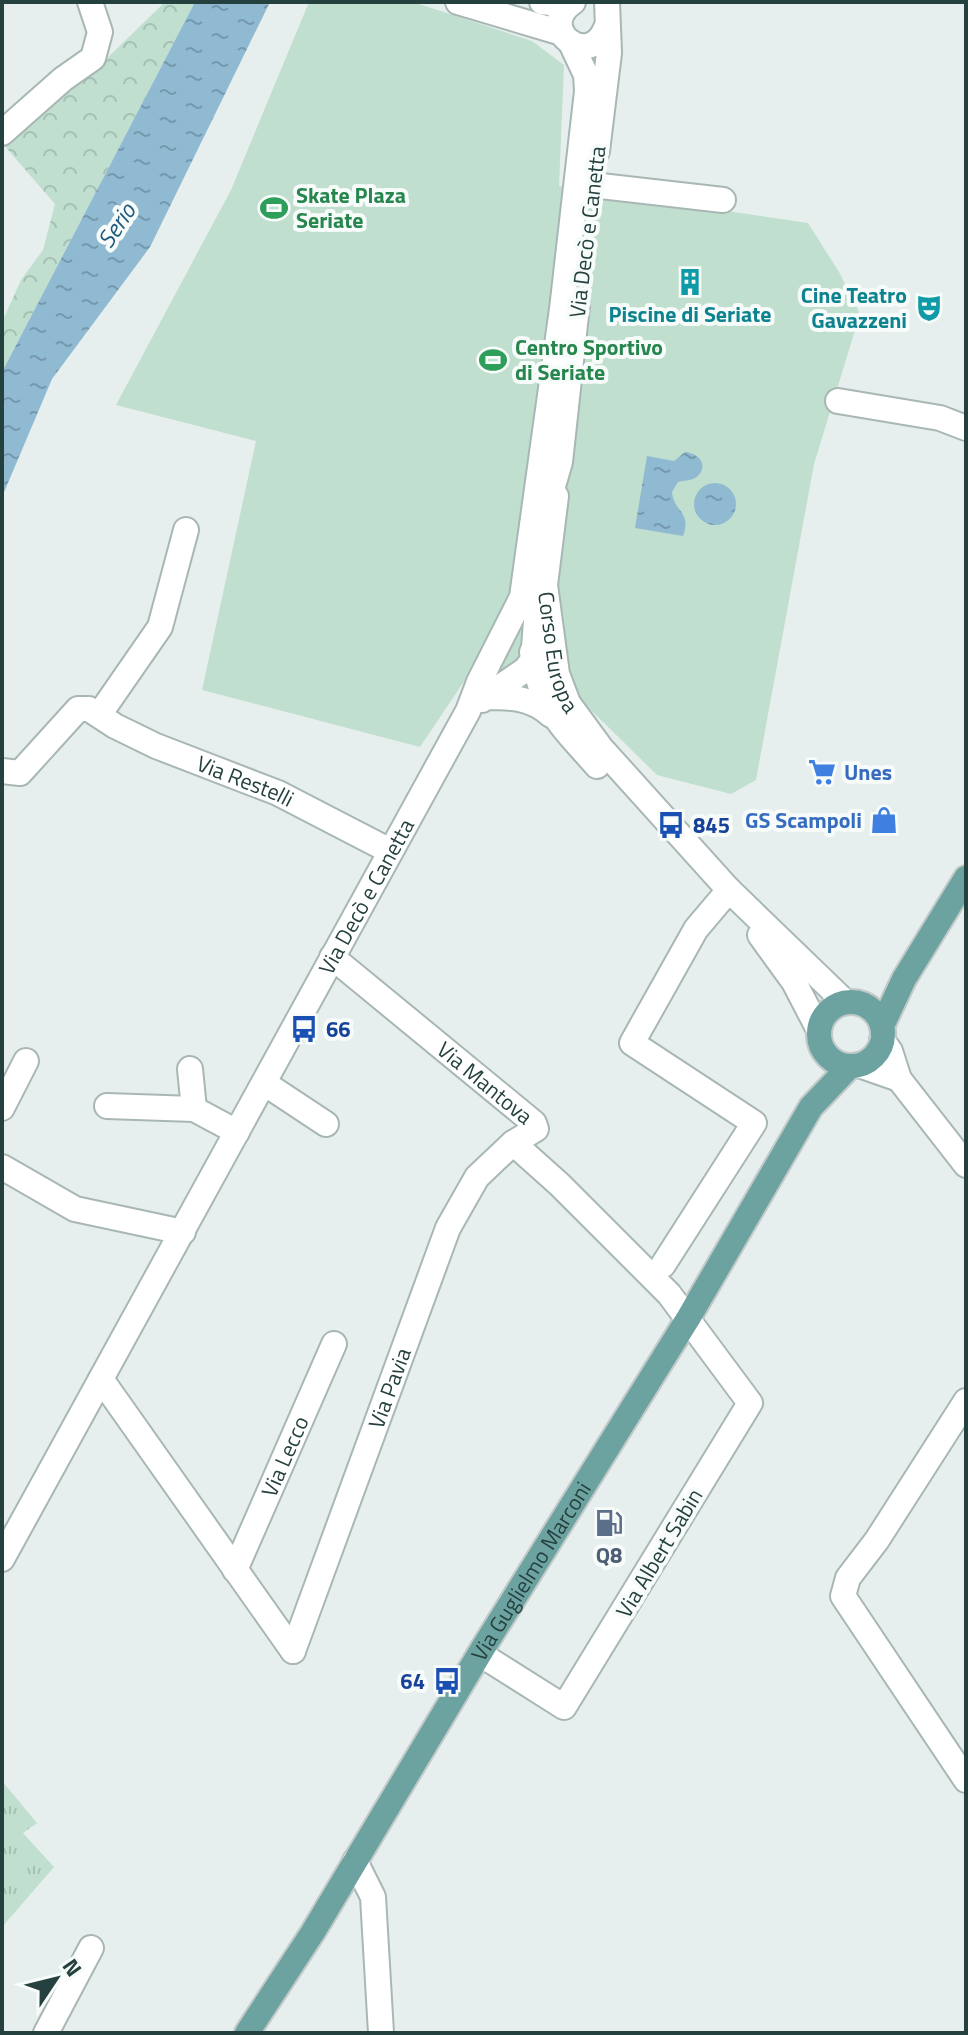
<svg xmlns="http://www.w3.org/2000/svg" width="968" height="2035" viewBox="0 0 968 2035" font-family="'Titillium Web',sans-serif">
	<style>
		.grass { fill: url(#grass-tufts) }
		.forest { fill: url(#forest-crowns) }
		.pitch { fill: #c0dfcf }
		.water { fill: url(#water-ripples) }
		.lines { fill: none; stroke-linecap: round; stroke-linejoin: round }
		.minor-casing { stroke: #a8b7b5; stroke-width: 28 }
		.major-casing { stroke: #c2cac9; stroke-width: 28 }
		.minor { stroke: #fff; stroke-width: 24 }
		.major { stroke: #6ca3a0; stroke-width: 24 }
		.labels { text-anchor: middle; dominant-baseline: central; stroke-width: 8; stroke-linejoin: round; paint-order: stroke }
		.leisure-label { font-size: 22px; font-weight: bold; fill: #27864d; stroke: #f7fbfa; text-anchor: start }
		.street-label { font-size: 22px; fill: #25413f; stroke: #f7fbfa }
		.culture-label { font-size: 22px; font-weight: bold; fill: #0d838f; stroke: #f7fbfa; text-anchor: end }
		.shop-label { font-size: 22px; font-weight: bold; fill: #366cbe; stroke: #f7fbfa; text-anchor: start }
		.transit-label { font-size: 22px; font-weight: bold; fill: #164399; stroke: #f7fbfa; text-anchor: start }
		.service-label { font-size: 22px; font-weight: bold; fill: #4e5e75; stroke: #f7fbfa }
		.water-label { font-size: 24px; font-style: italic; fill: #1f5a7c; stroke: #f7fbfa }
	</style>
	<defs>
		<pattern id="grass-tufts" width="24" height="20" patternUnits="userSpaceOnUse" patternTransform="scale(2)"><rect width="24" height="20" fill="#c0dfcf"/><path d="M3 7l-1-3M5 7V3M7 7l1-3M15 17l-1-3M17 17v-4M19 17l1-3" fill="none" stroke="#a5c1b3"/></pattern>
		<pattern id="forest-crowns" width="20" height="18" patternUnits="userSpaceOnUse" patternTransform="scale(2)"><rect width="20" height="18" fill="#c0dfcf"/><path d="M2 6a3 3 0 1 1 6 0M12 15a3 3 0 1 1 6 0" fill="none" stroke="#a5c1b3"/></pattern>
		<pattern id="water-ripples" width="26" height="14" patternUnits="userSpaceOnUse" patternTransform="scale(2)"><rect width="26" height="14" fill="#90bad2"/><path d="M2 4q2-2 4 0t4 0M15 11q2-2 4 0t4 0" fill="none" stroke="#7599ac"/></pattern>
	</defs>
	<rect width="100%" height="100%" fill="#e6efed"/>
	<path class="grass" d="M2,1781L37,1823L23,1833L54,1867L2,1927Z"/>
	<path class="forest" d="M165,2H195L2,372V322L21,280L43,250L55,204L3,144L99,66Z"/>
	<path class="pitch" d="M309,2H413L532,41L564,65L559,186L808,223L839,272L860,314L814,464L756,780L731,794L657,775L544,664L467,677L420,747L202,690L256,441L116,405L231,190Z"/>
	<path class="water" d="M195,2H270L150,247L52,379L2,497V372Z
		M685,452C698,453 709,464 698,476C693,481 685,480 678,482L672,492C674,512 692,512 683,536L635,528L647,456L674,461Z
		M694 504a21 21 0 1 1 42 0a21 21 0 1 1-42 0Z"/>
	<g class="lines">
		<g class="minor-casing">
			<g id="minor">
				<path d="M458,2L562,33"/>
				<path d="M542,2L568,5"/>
				<path d="M573,2C535,28 589,71 606,28"/>
				<path d="M2,133L63,79L93,58L100,32L90,2"/>
				<path d="M597,151L609,53L607,2"/>
				<path d="M592,185L723,200"/>
				<path d="M838,401L940,418L966,428"/>
				<path id="s1" d="M556,496L545,585L557,674L568,703L601,748L729,890L845,1002"/>
				<path d="M546,510L560,462L577,306"/>
				<path d="M532,652C542,710 559,723 597,766"/>
				<path d="M485,697L525,670L533,660L540,571"/>
				<path d="M482,700L485,697C511,697 531,697 551,715"/>
				<path d="M99,715L160,627L186,530"/>
				<path id="s2" d="M2,771L20,773L78,709H89L115,726L156,746L278,793L390,851"/>
				<path d="M760,935L794,982L819,1030"/>
				<path id="s3" d="M332,957L534,1123L536,1129L513,1143L559,1184L669,1294L750,1403L564,1707L480,1654"/>
				<path d="M882,1040L890,1051L899,1079L966,1165"/>
				<path d="M859,1065L899,1079"/>
				<path d="M190,1069L194,1109"/>
				<path d="M264,1083L326,1124"/>
				<path d="M107,1106L194,1109L237,1132"/>
				<path d="M2,1108L26,1061"/>
				<path d="M2,1167L75,1209L183,1232"/>
				<path d="M663,1265L754,1123L632,1043L696,929L729,890"/>
				<path d="M101,1379L293,1651"/>
				<path d="M966,1401L877,1540L848,1578L843,1596L966,1780"/>
				<path id="s4" d="M2,1559L468,711L479,682L522,597L562,309L587,91L586,75L571,43"/>
				<path id="s5" d="M235,1570L334,1344"/>
				<path id="s6" d="M293,1651L448,1228L477,1177L513,1143"/>
				<path d="M355,1861L373,1897L381,2033"/>
				<path d="M46,2033L91,1948"/>
			</g>
		</g>
		<g class="major-casing">
			<g id="major">
				<circle cx="851" cy="1034" r="32"/>
				<path d="M882,1026L904,979L966,878"/>
				<path id="s7" d="M247,2033L313,1932L483,1648L689,1317L811,1107L850,1066"/>
			</g>
		</g>
		<use href="#minor" class="minor"/>
		<use href="#major" class="major"/>
	</g>
	<defs>
		<g id="stadium-bare" transform="scale(2.16)"><path d="M0-5a6.5 5 0 1 0 0 10a6.5 5 0 1 0 0-10ZM-3.5-1.8h7v3.6h-7Z" fill="#2e9e5b" stroke="#f7fbfa" stroke-width="2.5" paint-order="stroke"/></g>
		<g id="building-bare" transform="scale(2.16)"><path d="M-4-6H4V6H1V3H-1V6H-4ZM-2.5-4.3h1.7v1.8h-1.7ZM.8-4.3h1.7v1.8H.8ZM-2.5-1h1.7V.8h-1.7ZM.8-1h1.7V.8H.8Z" fill="#0f9aa8" stroke="#f7fbfa" stroke-width="2.5" paint-order="stroke"/></g>
		<g id="theatre-bare" transform="scale(2.16)"><path d="M-5-5.5Q0-4 5-5.5V0Q5 5 0 6Q-5 5-5 0ZM-3.3-2.5H-1v1.5H-3.3ZM1-2.5H3.3v1.5H1ZM-2.8 1Q0 5.5 2.8 1Z" fill="#0f9aa8" stroke="#f7fbfa" stroke-width="2.5" paint-order="stroke"/></g>
		<g id="supermarket-bare" transform="scale(2.16)"><path d="M-6-5.5h2.5l.6 2H6L4.5 2H-2.5L-4.4-4H-6ZM-1.5 3.2a1.3 1.3 0 1 0 .1 0ZM3 3.2a1.3 1.3 0 1 0 .1 0Z" fill="#3f7fe0" stroke="#f7fbfa" stroke-width="2.5" paint-order="stroke"/></g>
		<g id="shop-bare" transform="scale(2.16)"><path d="M-5-2.5h2.3a2.7 3.5 0 0 1 5.4 0H5L5.5 6h-11ZM-1.5-2.5h3a1.5 2.3 0 0 0-3 0Z" fill="#3f7fe0" stroke="#f7fbfa" stroke-width="2.5" paint-order="stroke"/></g>
		<g id="bus-bare" transform="scale(2.16)"><path d="M-5-6H5V4H4V6H2V4H-2V6H-4V4H-5ZM-3.5-4V0h7V-4ZM-3.5 1.2v1.5H-2V1.2ZM2 1.2v1.5H3.5V1.2Z" fill="#1a4fb4" stroke="#f7fbfa" stroke-width="2.5" paint-order="stroke"/></g>
		<g id="fuel-bare" transform="scale(2.16)"><path d="M-5.5-6h7V0h2V4h1.3V-2.5L3-4.5l.8-.8L6-3V5H2.5V1h-1V6h-7ZM-4.2-4.7v3.2H.2V-4.7Z" fill="#5c6f8a" stroke="#f7fbfa" stroke-width="2.5" paint-order="stroke"/></g>
	</defs>
	<g fill-rule="evenodd">
		<use href="#stadium-bare" x="274" y="208"/>
		<use href="#building-bare" x="690" y="282"/>
		<use href="#theatre-bare" x="929" y="308"/>
		<use href="#stadium-bare" x="493" y="360"/>
		<use href="#supermarket-bare" x="822" y="772"/>
		<use href="#shop-bare" x="884" y="820"/>
		<use href="#bus-bare" x="671" y="825"/>
		<use href="#bus-bare" x="304" y="1029"/>
		<use href="#fuel-bare" x="609" y="1523"/>
		<use href="#bus-bare" x="447" y="1681"/>
	</g>
	<g class="labels">
		<g class="leisure-label">
			<text x="296" y="195">Skate Plaza<tspan x="296" dy="25">Seriate</tspan></text>
			<text x="515" y="347">Centro Sportivo<tspan x="515" dy="25">di Seriate</tspan></text>
		</g>
		<g class="street-label">
			<text transform="translate(587 232) rotate(-83)">Via Decò e Canetta</text>
			<text stroke="none"><textPath href="#s1" startOffset="158">Corso Europa</textPath></text>
			<text stroke="none"><textPath href="#s2" startOffset="288">Via Restelli</textPath></text>
			<text stroke="none"><textPath href="#s4" startOffset="756">Via Decò e Canetta</textPath></text>
			<text stroke="none"><textPath href="#s3" startOffset="198">Via Mantova</textPath></text>
			<text stroke="none"><textPath href="#s6" startOffset="280">Via Pavia</textPath></text>
			<text stroke="none"><textPath href="#s5" startOffset="124">Via Lecco</textPath></text>
			<text transform="translate(659 1553) rotate(-59)">Via Albert Sabin</text>
			<text stroke="none"><textPath href="#s7" startOffset="542">Via Guglielmo Marconi</textPath></text>
		</g>
		<g class="culture-label">
			<text x="907" y="295">Cine Teatro<tspan x="907" dy="25">Gavazzeni</tspan></text>
			<text x="690" y="314" text-anchor="middle">Piscine di Seriate</text>
		</g>
		<g class="shop-label">
			<text x="844" y="772">Unes</text>
			<text x="862" y="820" text-anchor="end">GS Scampoli</text>
		</g>
		<g class="transit-label">
			<text x="693" y="825">845</text>
			<text x="326" y="1029">66</text>
			<text x="425" y="1681" text-anchor="end">64</text>
		</g>
		<g class="service-label">
			<text x="609" y="1555">Q8</text>
		</g>
		<g class="water-label">
			<text transform="translate(116 225) rotate(-56)">Serio</text>
		</g>
	</g>
	<rect width="968" height="2035" fill="none" stroke="#25413f" stroke-width="8"/>
	<g transform="translate(56 1979) rotate(55)" stroke="#f7fbfa" stroke-width="6" paint-order="stroke">
	<path d="M0-6L14 30L0 20L-14 30Z" fill="#25413f"/>
	<text y="-12" font-size="22" font-weight="bold" text-anchor="middle" fill="#25413f">N</text>
	</g>
</svg>
